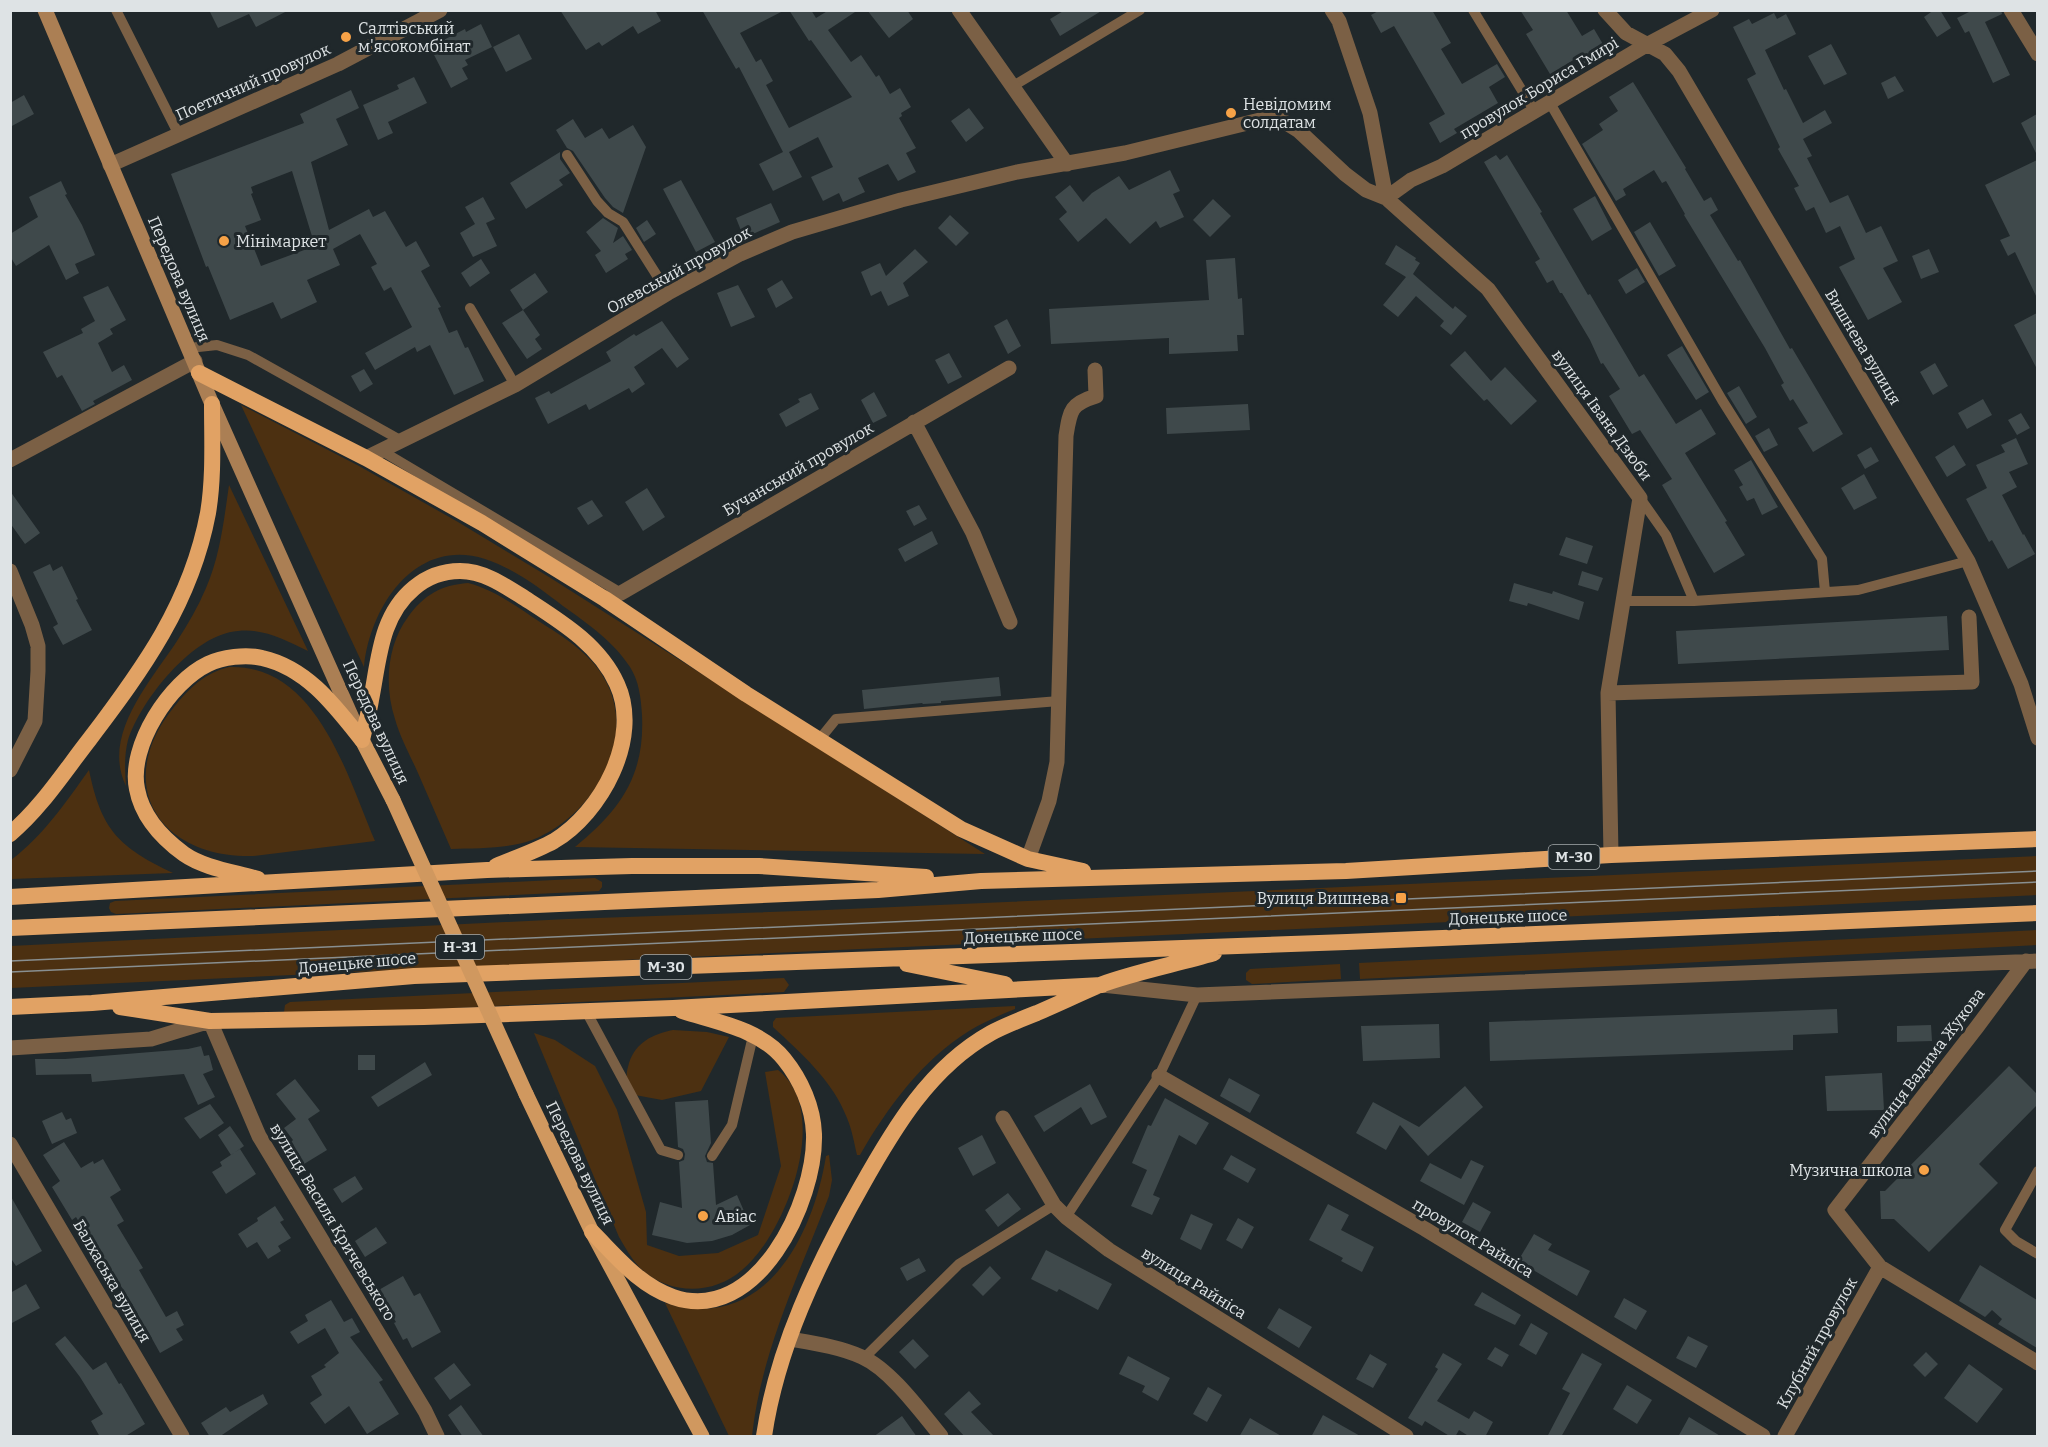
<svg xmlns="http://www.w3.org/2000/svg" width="2048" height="1447" viewBox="0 0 2048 1447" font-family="Bitter,serif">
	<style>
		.green { fill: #4c3011 }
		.building { fill: #3f494b; fill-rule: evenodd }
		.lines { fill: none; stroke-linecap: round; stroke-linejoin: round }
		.service { stroke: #7b6045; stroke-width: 10 }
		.minor { stroke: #7b6045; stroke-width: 15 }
		.secondary { stroke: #ab7f54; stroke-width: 15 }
		.primary { stroke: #d0985f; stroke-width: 15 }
		.trunk { stroke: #e1a264; stroke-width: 16 }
		.tram { stroke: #888f91; stroke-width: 1.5 }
		.primary-bridge { stroke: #d0985f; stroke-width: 15 }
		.poi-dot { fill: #f6a247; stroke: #20282b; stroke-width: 2 }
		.labels { text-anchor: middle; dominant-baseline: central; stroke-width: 6; stroke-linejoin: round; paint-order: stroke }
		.shield { fill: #20282b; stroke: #a5abad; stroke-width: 1.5 }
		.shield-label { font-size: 15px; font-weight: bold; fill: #dee3e5 }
		.poi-label { font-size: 16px; fill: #dee3e5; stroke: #20282b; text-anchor: start }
		.street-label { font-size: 16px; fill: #dee3e5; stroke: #20282b }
	</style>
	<rect width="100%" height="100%" fill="#20282b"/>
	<path class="green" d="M241,405L359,466L458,522L549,577L985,854L575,847C620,810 645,776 642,715C641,698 639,681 630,667C614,642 587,623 563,606C540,588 513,568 485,559C415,537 370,607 364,667Z
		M229,485L308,651C285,640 263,628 238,631C193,634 141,700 128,740C124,756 125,770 126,786C101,735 151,681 177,641C188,624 198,607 206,588C220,556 224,520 229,485Z
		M468,583C495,590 517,607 540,622C562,636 591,654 604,678C640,739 592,817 532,840C507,849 477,848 451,849C440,824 429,798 418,773C410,755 400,737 395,719C384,686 387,645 408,617C424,595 441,585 468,583Z
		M229,667C317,664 347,776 375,841L253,856C158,858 112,783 174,707C190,687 205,673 229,667Z
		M89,770C101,829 118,847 173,873L11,879V860C43,836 66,802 89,770Z
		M2038,856L2037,895L11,988L10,946L568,919L826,910Z
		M595,878L602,882V887L599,891L116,914L111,912L109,908L110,903L115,901Z
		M2037,930V945L1360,979L1359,963Z
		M1340,964L1341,979L1252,984L1246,980V973L1250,969Z
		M784,978L789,985L784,992L291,1016L284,1012L285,1005L290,1002Z
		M1015,1006V1009C1000,1015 984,1022 969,1031C922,1060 887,1108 860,1155H857C854,1142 852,1130 847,1118C833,1081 801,1053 773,1027V1022L776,1018Z
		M673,1030L707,1032L729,1037L701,1091L662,1100L635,1095C632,1090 628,1083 627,1077C626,1073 628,1067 629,1063C636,1042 653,1034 673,1030Z
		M534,1033L555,1040L595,1066L617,1110L646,1212L647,1245L679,1256L718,1253L758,1235L781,1166L765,1072L778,1070C833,1112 785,1235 742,1270C712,1296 668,1295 639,1267C631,1258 625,1247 619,1237Z
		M829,1155L832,1180L829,1196C799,1275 761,1352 752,1436H729L665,1303C764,1334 813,1237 826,1156Z"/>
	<path class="building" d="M209,10H289L256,27L249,14L218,28Z
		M560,10H655L661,21L638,34L633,26L602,46L599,42L586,50Z
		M702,10H785L740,33L756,62L761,59L773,81L766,85L789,128L852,97L811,40L809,41L789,10H811L816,18L829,10H858L828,30L851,62L861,55L876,77L879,75L890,94L900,88L911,107L901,113L902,116L899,118L916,148L906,153L916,172L898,181L888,164L858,178L865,192L843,202L839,193L823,201L811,177L833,167L818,137L789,152L802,177L773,191L759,164L783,152L739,67L736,69Z
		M867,10H907L913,19L889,38Z
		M1065,10H1103L1060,36L1050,19Z
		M1380,10H1432L1451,43L1441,49L1462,84L1497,64L1505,77L1489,87L1498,103L1454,129L1457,133L1440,143L1429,123L1445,114L1394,26L1381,33L1371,15Z
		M1520,10H1566L1582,36L1594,29L1607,51L1579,67L1575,59L1550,74L1526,34L1533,30Z
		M1934,10H1940L1951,28L1937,37L1924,17Z
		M1973,10H2001L2002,14L1985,22L2010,75L1993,83L1969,31L1965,33L1957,18Z
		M1774,13L1777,19L1786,14L1796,34L1765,50L1784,90L1786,89L1803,123L1825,110L1832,123L1803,139L1812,156L1807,158L1830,203L1848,195L1866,233L1881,226L1898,261L1883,268L1902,302L1868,320L1839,267L1855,259L1840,226L1826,233L1814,207L1806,211L1794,188L1799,186L1778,149L1780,147L1747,79L1756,74L1733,27L1749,19L1752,24Z
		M481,24L492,47L465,60L468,65L462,68L468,79L451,88L430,47L465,29L466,32Z
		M519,34L532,59L506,72L493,47Z
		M1831,44L1847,74L1824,85L1808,56Z
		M1895,76L1904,91L1888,99L1881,83Z
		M414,77L427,103L388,122L393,133L378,140L363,105L399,89L397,85Z
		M1633,82L1686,168L1685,169L1704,201L1711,197L1718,210L1710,215L1738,261L1740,260L1790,349L1792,348L1843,434L1813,452L1798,428L1808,423L1793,399L1790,401L1781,385L1784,383L1765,348L1684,215L1685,214L1666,181L1662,183L1654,170L1623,189L1626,195L1616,201L1582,144L1603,130L1599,124L1618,111L1609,97Z
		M351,90L359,108L336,119L348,145L311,162L329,230L369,209L373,217L385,211L406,247L416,241L430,266L421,271L441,307L438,308L449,333L457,330L465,348L468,347L484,381L454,395L430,345L417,352L415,347L375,370L365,353L412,327L391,287L384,291L371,267L377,264L360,234L333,249L340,265L307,280L317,302L281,319L273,302L230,320L208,266L206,267L171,174L304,123L300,114ZM292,171L315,246L261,266L245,226L261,220L251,194L253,193L251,187Z
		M24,95L34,114L10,127V103Z
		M969,108L984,128L966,142L951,121Z
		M2037,114V155L2021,123Z
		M573,119L585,138L602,128L609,139L633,125L646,147L623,213L613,207L605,198L573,151L567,148L556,130Z
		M560,152V159L570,173L559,180L563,185L526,209L510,183Z
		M1496,155L1500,160L1507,155L1542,212L1540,213L1560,247L1588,295L1590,294L1639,377L1644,374L1676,424L1701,409L1716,434L1685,453L1727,521L1725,522L1745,555L1714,573L1662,485L1672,479L1640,430L1632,434L1609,396L1620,389L1603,363L1601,364L1590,340L1562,293H1560L1553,280L1547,283L1535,262L1540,259L1484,162Z
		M2037,160V298L2015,252L2008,256L2000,240L2010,236L1985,185Z
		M1170,170L1180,191L1173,194L1184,217L1160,228L1156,221L1130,244L1106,218L1078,242L1059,219L1067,212L1055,197L1070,185L1083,202L1092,193L1119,176L1129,190Z
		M681,180L715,242L696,252L663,189Z
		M61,181L67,194L65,195L82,225L95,255L75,264L79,273L66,280L49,245L16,266L10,256V234L38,217L29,197Z
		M1595,196L1612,229L1592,241L1573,209Z
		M483,197L495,219L486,223L497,246L473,257L460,233L475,224L465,207Z
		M1213,199L1231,216L1210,237L1193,220Z
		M771,203L780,222L744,238L736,218Z
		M950,215L969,233L956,246L938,228Z
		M603,218L618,228L613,243L623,236L632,250L625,254L628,259L606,273L595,255L601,251L586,232Z
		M647,220L656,234L644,242L636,228Z
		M1650,222L1676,266L1659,276L1634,232Z
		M1396,245L1416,258L1415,260L1420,263L1413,274L1453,309L1455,306L1467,316L1451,335L1440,326L1444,321L1416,296L1398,317L1383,305L1406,277L1385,264Z
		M915,249L928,262L903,283L909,296L888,306L881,291L871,296L861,272L880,263L886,276Z
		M1929,249L1939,272L1921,279L1912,256Z
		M1235,258L1238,299L1242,298L1244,335H1237L1238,351L1169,354V338L1051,344L1049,309L1209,300L1206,260Z
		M481,259L490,273L470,287L461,273Z
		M1637,268L1645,282L1626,294L1618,280Z
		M535,273L548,292L523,310L540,335L535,339L542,349L527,359L502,323L523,310L510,290Z
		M782,280L793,298L776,308L767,289Z
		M738,285L755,317L731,327L717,293Z
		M108,286L126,320L110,329L113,334L98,343L112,372L124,365L132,380L93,401L95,404L82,411L62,375L57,378L43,352L83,333L81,329L95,321L83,297Z
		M2037,313V369L2014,325Z
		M1007,319L1021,346L1008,354L994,326Z
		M662,321L689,359L677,368L662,348L634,367L645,384L632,393L629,388L589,410L586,404L548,424L535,398L549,391L551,394L611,361L606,352L634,334L636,336Z
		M1682,346L1709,392L1696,400L1667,355Z
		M1465,351L1491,381L1505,367L1537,401L1511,425L1487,399L1484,401L1450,365Z
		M949,353L962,377L948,384L935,360Z
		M1935,363L1948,386L1933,395L1920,372Z
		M364,369L373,384L360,392L351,376Z
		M1739,386L1757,417L1746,424L1727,393Z
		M874,392L887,416L873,423L861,400Z
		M811,393L819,409L786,427L779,414L800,402L798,399Z
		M1983,399L1992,415L1967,429L1958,413Z
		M1248,404L1250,430L1167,434L1166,408Z
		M2021,413L2030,428L2017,435L2008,420Z
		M1769,428L1778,445L1764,452L1755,436Z
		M2016,438L2028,464L2009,472L2017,487L2002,495L2023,535L2024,534L2035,554L2008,569L1992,540L1989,542L1966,499L1987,488L1976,465L2005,452L2001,445Z
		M1954,445L1966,465L1947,477L1935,457Z
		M1871,447L1879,461L1865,469L1857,455Z
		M1751,460L1778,507L1762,515L1754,498L1747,501L1739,487L1743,485L1734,470Z
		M1864,474L1877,498L1854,510L1841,488Z
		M647,488L665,517L643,531L625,502Z
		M10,491L40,533L25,544L10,523Z
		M592,500L603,516L588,525L577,508Z
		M919,505L927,519L914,526L906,511Z
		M932,531L938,544L905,562L898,549Z
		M1566,537L1593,546L1587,564L1559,555Z
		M50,564L53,571L62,566L78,599L76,600L92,630L63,645L53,627L58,624L33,572Z
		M1582,571L1603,578L1598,591L1578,585Z
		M1514,583L1552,594L1553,591L1584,602L1579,620L1528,603L1527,606L1509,601Z
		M1947,616L1949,650L1678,664L1676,631Z
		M999,677L1001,696L941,701V703L923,704L922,703L864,709L862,690Z
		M1837,1009L1838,1033L1793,1035V1050L1490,1061L1489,1022Z
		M1439,1024L1440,1058L1363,1061L1361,1026Z
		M1931,1025L1932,1041L1897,1042V1026Z
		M201,1046L204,1056L209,1055L213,1070L203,1074L215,1097L198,1105L184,1074L92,1082L91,1074L36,1075L35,1059H65L188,1049Z
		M358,1055H375V1070H358Z
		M425,1062L432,1075L378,1107L371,1097Z
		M2009,1066L2037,1094V1105L1979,1164L1998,1183L1929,1252L1894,1219H1881L1880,1191H1885Z
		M1882,1073L1884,1110L1827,1111L1825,1076Z
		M1229,1078L1260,1095L1250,1113L1220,1096Z
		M295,1079L320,1111L308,1119L327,1150L304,1164L291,1142L293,1140L284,1128L296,1119L276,1094Z
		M1090,1084L1107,1117L1091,1125L1081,1107L1044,1132L1034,1116Z
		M1465,1086L1483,1107L1428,1156L1400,1125L1386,1150L1356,1133L1373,1102L1419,1127Z
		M1165,1098L1209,1123L1196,1145L1179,1135L1153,1195L1160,1198L1152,1215L1131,1206L1147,1170L1132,1163L1148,1125L1151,1126Z
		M708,1100L711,1143L705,1156L707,1162L713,1163L716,1205L737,1195L750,1225L732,1235L712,1241L687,1243L652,1235L660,1202L682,1208L679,1162L684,1160L685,1154L683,1149L678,1147L675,1102Z
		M210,1104L224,1123L200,1139L184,1118Z
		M62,1112L66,1120L71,1118L77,1133L52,1144L42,1121Z
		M230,1126L244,1146L231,1155L218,1135Z
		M982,1135L996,1163L973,1176L958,1148Z
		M64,1142L81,1168L93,1161L94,1164L103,1159L121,1190L110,1197L124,1221L117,1225L143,1268L139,1270L166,1317L177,1311L184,1325L176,1329L183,1340L160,1353L145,1326L141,1328L135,1315L138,1314L93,1240L90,1241L76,1217L72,1220L52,1187L60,1181L43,1155Z
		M240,1149L256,1174L226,1194L212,1172L222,1166L220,1162Z
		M1231,1155L1256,1169L1248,1183L1223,1169Z
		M1471,1160L1484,1166L1464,1205L1420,1181L1430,1163L1461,1179Z
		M355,1176L363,1189L342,1203L333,1189Z
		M1008,1193L1021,1209L998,1227L985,1210Z
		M10,1195L42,1251L16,1266L10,1257Z
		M1473,1202L1491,1212L1480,1232L1462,1222Z
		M1328,1204L1349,1215L1341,1230L1374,1247L1362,1272L1341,1261L1343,1258L1309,1240Z
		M275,1206L284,1220L280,1222L291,1238L278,1246L281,1251L268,1259L257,1242L247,1248L238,1234L258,1221L257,1218Z
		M1191,1214L1213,1224L1201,1250L1180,1239Z
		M1238,1218L1254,1227L1242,1249L1226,1240Z
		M376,1227L387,1243L365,1257L355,1241Z
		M1534,1234L1552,1244L1548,1250L1590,1271L1577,1296L1518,1261Z
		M1046,1250L1112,1284L1098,1310L1059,1289L1057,1292L1031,1279Z
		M919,1258L926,1271L907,1281L900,1268Z
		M1980,1265L2037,1300V1348L1998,1324L2002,1319L1992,1310L1985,1317L1959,1301Z
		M990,1266L1001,1278L983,1296L972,1285Z
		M403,1276L414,1296L420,1293L441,1332L412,1348L407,1338L403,1340L394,1323L396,1322L377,1291Z
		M26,1284L40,1308L10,1324V1293Z
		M1482,1292L1521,1315L1515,1325L1474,1305Z
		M1624,1298L1647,1311L1636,1330L1614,1317Z
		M331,1300L344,1322L352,1318L360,1332L350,1337L383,1380L379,1382L399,1414L367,1434L349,1406L325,1424L310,1403L322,1395L311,1376L326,1367L324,1365L339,1353L325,1328L298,1344L290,1332L308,1321L305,1315Z
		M1279,1308L1312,1327L1299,1348L1267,1328Z
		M1531,1323L1548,1333L1536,1355L1519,1345Z
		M65,1336L93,1370L106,1362L119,1384L121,1383L145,1424L124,1437H100L91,1421L103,1414L80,1377L55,1344Z
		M1688,1336L1708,1346L1696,1368L1676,1358Z
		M913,1339L929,1356L915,1369L899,1352Z
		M1495,1347L1509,1355L1502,1367L1487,1359Z
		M1926,1352L1938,1364L1925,1377L1913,1365Z
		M1443,1353L1462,1364L1437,1401L1469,1419L1474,1411L1493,1422L1485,1437H1470L1459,1430L1455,1437H1451L1425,1421L1422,1426L1408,1418L1438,1369L1435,1367Z
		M1582,1353L1602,1364L1561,1437H1547L1570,1393L1562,1389Z
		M1370,1354L1387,1364L1373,1388L1356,1379Z
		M1128,1356L1170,1378L1158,1401L1142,1392L1145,1386L1119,1374Z
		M454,1363L471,1385L450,1400L434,1378Z
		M1969,1364L2003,1389L1977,1423L1944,1398Z
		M1627,1385L1652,1400L1637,1424L1613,1409Z
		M1208,1387L1222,1395L1207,1422L1193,1414Z
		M969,1391L981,1404L971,1412L995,1437H965L944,1414Z
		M263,1394L268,1404L219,1437H210L201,1423L226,1407L230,1412Z
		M461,1405L484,1437H463L448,1415Z
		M1323,1415L1362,1437H1311Z
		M902,1416L917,1437H873Z
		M1689,1417L1722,1437H1678Z
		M1250,1418L1283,1437H1239Z"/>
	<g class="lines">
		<path class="service" d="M116,10L179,135
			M1473,10L1535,112
			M1013,86L1140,10
			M1550,103L1722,400L1822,559L1825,592
			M567,155L597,201L608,213L623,222L668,293
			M470,308L515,385
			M189,348L217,345L248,355L402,441
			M382,451L621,593
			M1640,498L1666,535L1694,601
			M1622,601H1694L1858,590L1968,561
			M819,740L836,719L1059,701
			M586,1011L661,1150L678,1155
			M712,1156L732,1125L753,1036
			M2038,1171L2005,1230L2016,1241L2038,1254
			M1066,1217L1159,1076L1197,995
			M864,1358L959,1264L1054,1205"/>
		<path class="minor" d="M959,10L1067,164
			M1332,10L1339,21L1370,113L1386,198
			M1605,10L1626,33L1665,54L1679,71L1968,561L2021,684L2038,738
			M2011,10L2038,54
			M110,165L338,64L440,10
			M1386,198L1411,180L1442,166L1648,44L1712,10
			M914,422L973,533L1010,622
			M366,458L515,385L668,293L740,254L792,232L901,200L1017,172L1125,153L1264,119L1283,121L1299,131L1345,174L1366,190L1386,198L1488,289L1640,498L1608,693L1611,855
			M10,460L195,361
			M10,571L32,625L38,646V671L35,721L10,770
			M605,599L621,593L1009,368
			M1608,693L1972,682L1969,617
			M1028,859L1049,801L1057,762L1066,436C1070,411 1070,404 1096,396L1095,370
			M2026,961L1977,1027L1835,1210L1880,1267L2038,1363
			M1102,985L1197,995L2038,961
			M10,1048L151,1039L210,1021L259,1136L425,1411L437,1436
			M1159,1076L1425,1229L1763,1436
			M1003,1118L1054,1205L1066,1217L1109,1250L1406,1436
			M10,1144L182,1436
			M790,1339C813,1343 840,1347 862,1357C891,1370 921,1412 941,1436
			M1785,1436L1880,1267"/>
		<path class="secondary" d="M45,10L212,404L357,729"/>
		<path class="primary" d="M362,740L393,800
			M526,1094L592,1232L702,1436"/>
		<path class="trunk" d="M199,373L366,458L482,523L605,599L746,694L961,829L1028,859L1083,871
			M362,740C365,726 369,713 371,700C379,660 380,616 414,588C427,577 443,571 460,571C486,571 508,588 529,601C563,623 600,646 617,684C642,738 601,813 554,841C536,851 515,858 496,866
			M10,834C41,808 64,772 89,740C143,669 191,603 208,513C214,477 212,440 212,404
			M258,879C234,872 204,868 184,854C162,838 142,816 137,789C128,746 170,682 208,664C222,657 246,654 262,658C307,668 335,706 362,740
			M10,897L487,870L632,866H759L926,877
			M10,928L878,890L981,881L1346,871L1611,855L2038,839
			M907,964L1005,984
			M10,1007L92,1003L414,976L1347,942L2038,913
			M120,1007L210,1021L424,1017L673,1008L1102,985
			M592,1232C617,1257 639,1285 673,1297C757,1326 816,1201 814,1134C813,1107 801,1080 784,1059C760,1029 716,1022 682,1011
			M764,1436C777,1348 817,1265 861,1187C894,1128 930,1067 991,1033C1006,1025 1022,1019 1037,1013C1058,1004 1079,994 1100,985C1135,972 1177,964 1214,953"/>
		<path class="tram" d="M10,961L2038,871
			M10,972L2038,882"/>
		<path class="primary-bridge" d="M393,800L526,1094"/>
	</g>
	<g class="poi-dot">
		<circle cx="346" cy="37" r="6"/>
		<circle cx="1231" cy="113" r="6"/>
		<circle cx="224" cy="241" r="6"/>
		<rect x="1395" y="892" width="12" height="12" rx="3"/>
		<circle cx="1924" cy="1170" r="6"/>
		<circle cx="703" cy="1216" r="6"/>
	</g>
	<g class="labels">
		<g class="shield">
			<rect x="1548.5" y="845" width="51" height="24" rx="4.5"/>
			<rect x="436" y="935" width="48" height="24" rx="4.5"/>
			<rect x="640.5" y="955" width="51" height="24" rx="4.5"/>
		</g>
		<g class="shield-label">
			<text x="1574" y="857">М-30</text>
			<text x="460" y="947">Н-31</text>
			<text x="666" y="967">М-30</text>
		</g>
		<g class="poi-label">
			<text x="358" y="28">Салтівський<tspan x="358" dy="18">м'ясокомбінат</tspan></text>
			<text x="1243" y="104">Невідомим<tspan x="1243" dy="18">солдатам</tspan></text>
			<text x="236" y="241">Мінімаркет</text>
			<text x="1389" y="898" text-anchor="end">Вулиця Вишнева</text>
			<text x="1912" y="1170" text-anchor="end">Музична школа</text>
			<text x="715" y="1216">Авіас</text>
		</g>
		<g class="street-label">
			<text transform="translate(253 82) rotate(-24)">Поетичний провулок</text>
			<text transform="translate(1539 88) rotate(-31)">провулок Бориса Гмирі</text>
			<text transform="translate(679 270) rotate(-29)">Олевський провулок</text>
			<text transform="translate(179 279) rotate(67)">Передова вулиця</text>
			<text transform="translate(1863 347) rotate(59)">Вишнева вулиця</text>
			<text transform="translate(1602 415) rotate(54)">вулиця Івана Дзюби</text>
			<text transform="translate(798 469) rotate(-30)">Бучанський провулок</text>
			<text transform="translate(376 722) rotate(65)">Передова вулиця</text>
			<text transform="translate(1508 917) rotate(-2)">Донецьке шосе</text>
			<text transform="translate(1023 936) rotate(-2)">Донецьке шосе</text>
			<text transform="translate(357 963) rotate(-5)">Донецьке шосе</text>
			<text transform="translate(1926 1063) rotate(-53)">вулиця Вадима Жукова</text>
			<text transform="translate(580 1163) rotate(64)">Передова вулиця</text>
			<text transform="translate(333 1222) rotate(59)">вулиця Василя Кричевського</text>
			<text transform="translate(1473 1238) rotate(31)">провулок Райніса</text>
			<text transform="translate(112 1281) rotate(60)">Балхаська вулиця</text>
			<text transform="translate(1194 1283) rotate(32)">вулиця Райніса</text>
			<text transform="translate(1817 1343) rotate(-61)">Клубний провулок</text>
		</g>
	</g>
	<rect width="2048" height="1447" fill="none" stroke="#dee3e5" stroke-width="24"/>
</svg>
